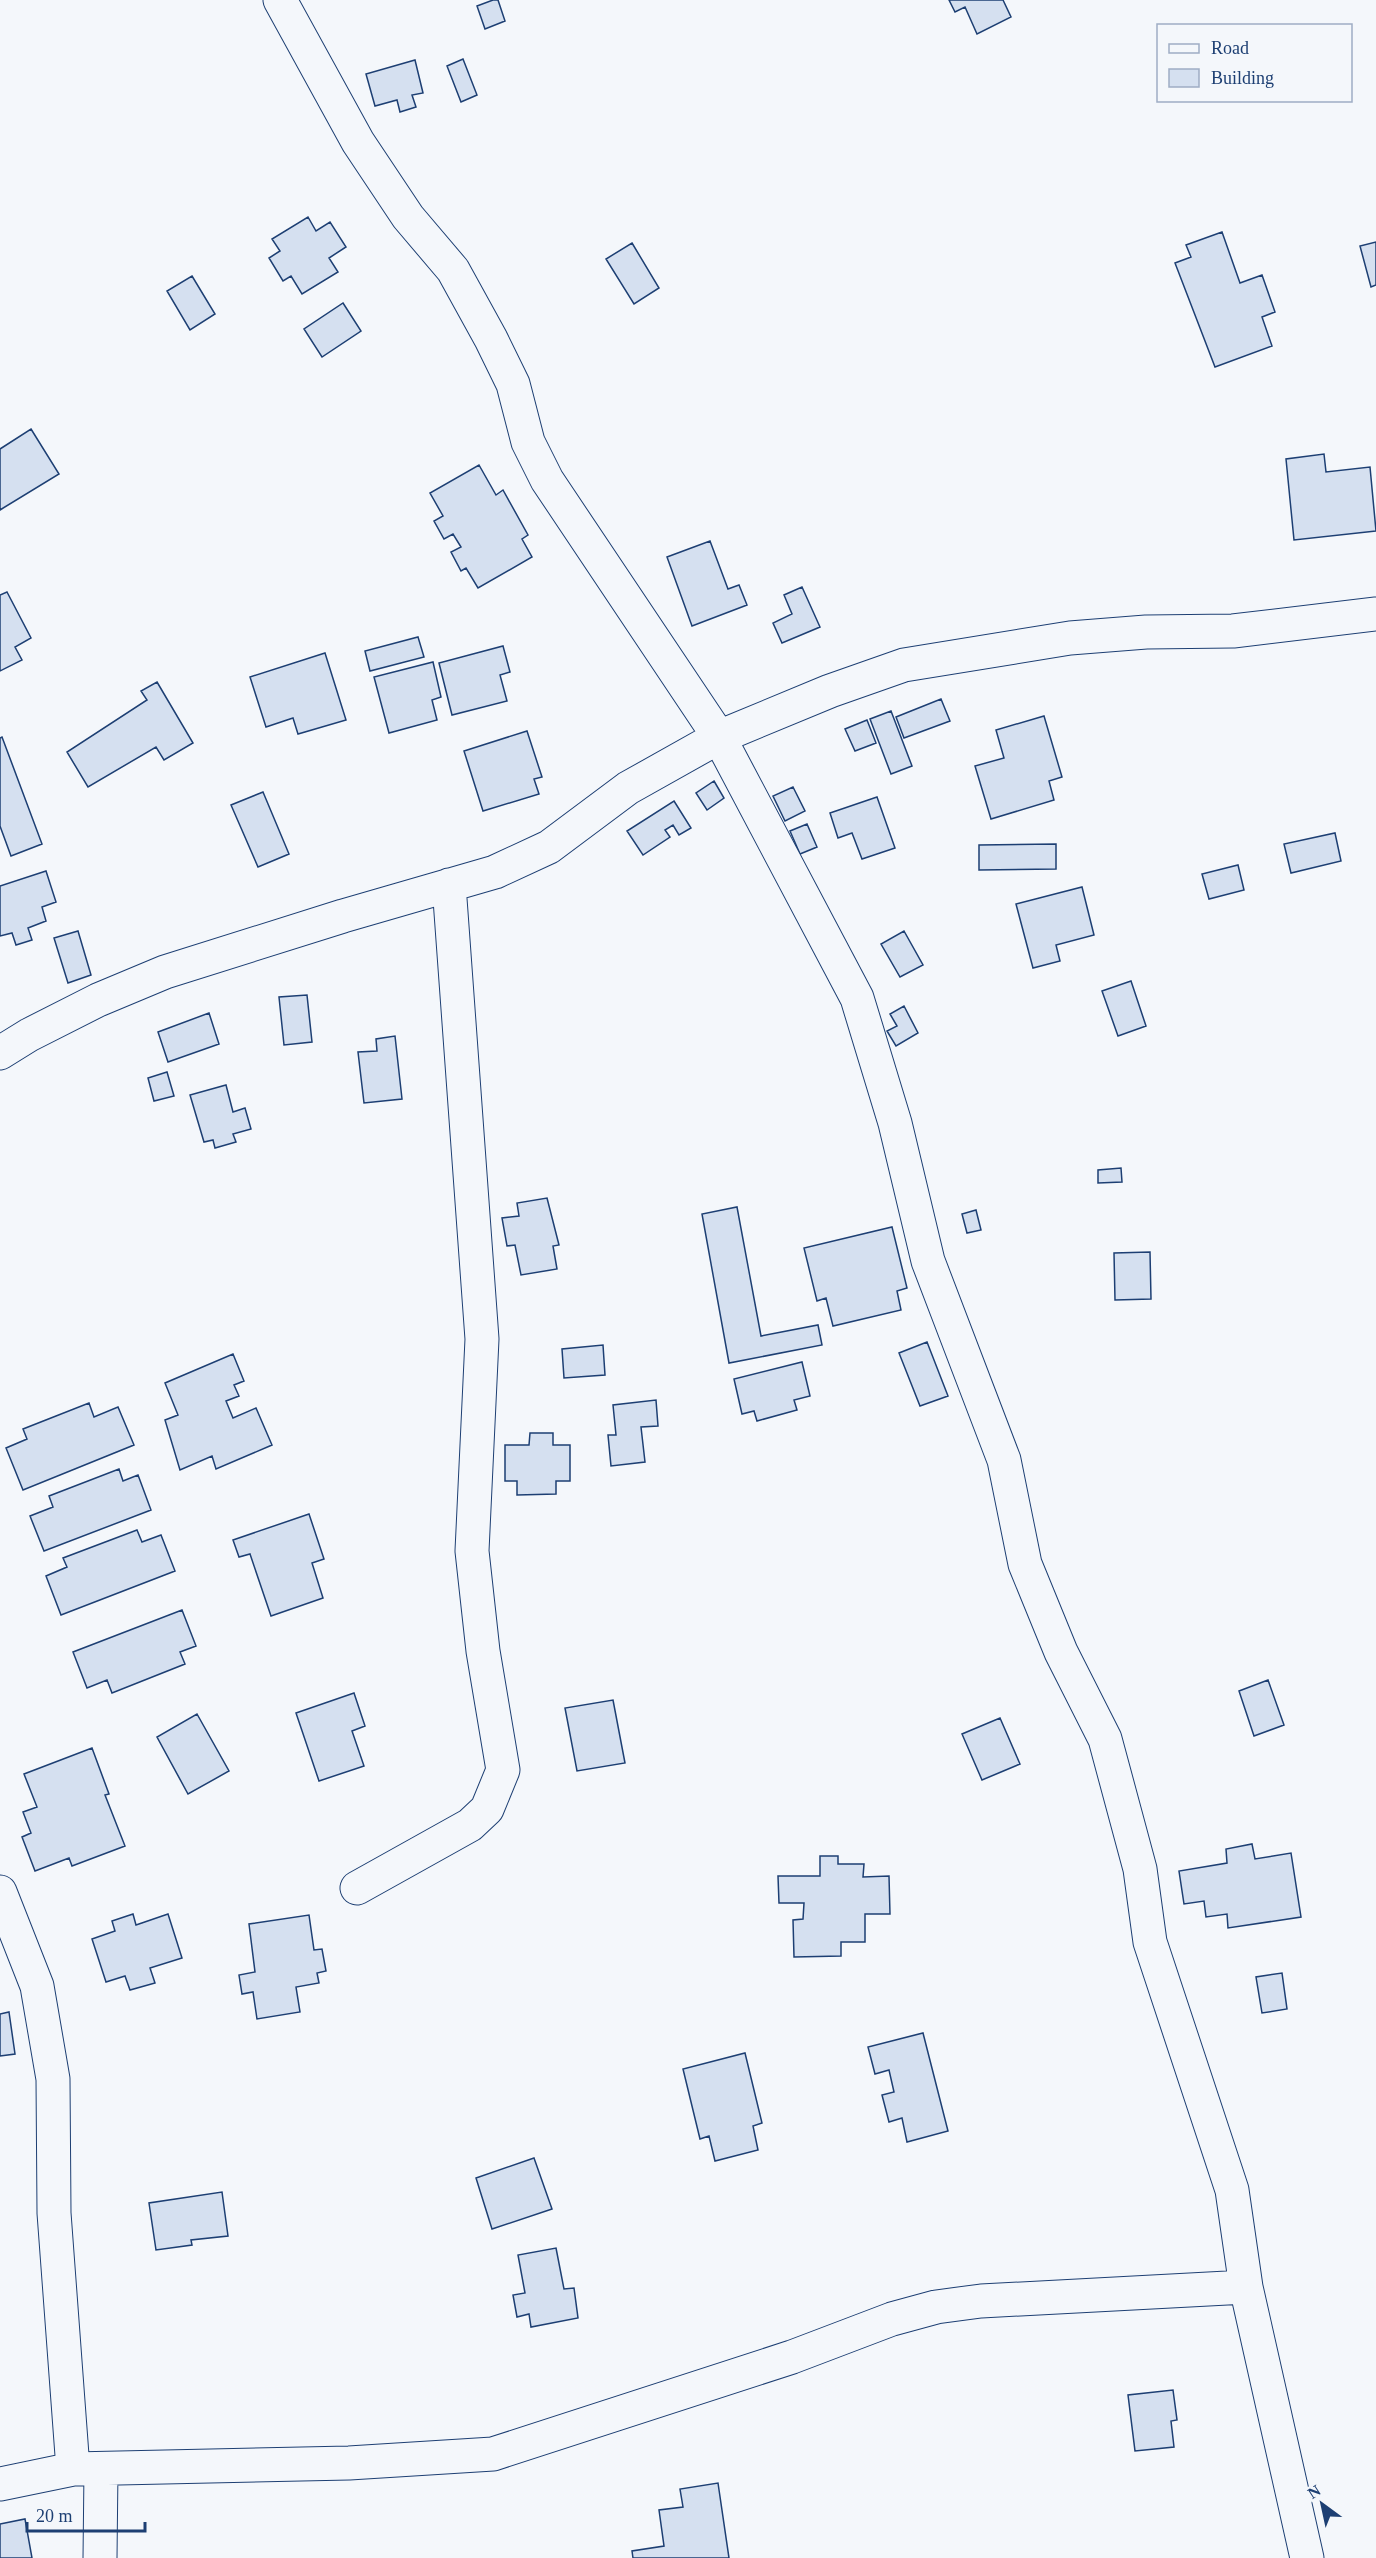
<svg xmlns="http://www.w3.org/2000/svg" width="1376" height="2558" viewBox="0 0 1376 2558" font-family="'Times New Roman',serif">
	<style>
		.building { fill: #d5e0f0; stroke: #1d3f73; stroke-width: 1.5 }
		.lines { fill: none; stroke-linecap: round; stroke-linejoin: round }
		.street-casing { stroke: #1d3f73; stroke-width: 35 }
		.street { stroke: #f4f7fb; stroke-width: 33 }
	</style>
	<rect width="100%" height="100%" fill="#f4f7fb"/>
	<path class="building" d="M493,0H498L505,21L485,29L477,6Z
		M949,0H1003L1011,17L977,34L965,7L955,12Z
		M463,59L477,95L461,102L447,66Z
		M415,60L423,93L412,95L416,107L400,112L397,100L375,106L366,74Z
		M308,217L316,231L330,222L346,247L329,258L338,272L302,294L291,276L283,281L269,258L280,251L272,239Z
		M1222,232L1240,283L1262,275L1275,312L1262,317L1272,346L1215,367L1175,263L1191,257L1186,245Z
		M1376,242V285L1371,287L1360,246Z
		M632,243L659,288L634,304L606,259Z
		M192,276L215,314L190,330L167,291Z
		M343,303L361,331L322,357L304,329Z
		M31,429L59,474L0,510V449Z
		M1324,454L1326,472L1370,467L1376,531L1294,540L1286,459Z
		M479,465L496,495L503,490L528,535L522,539L532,557L478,588L466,568L461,571L451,552L461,547L453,534L444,539L434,521L443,516L430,493Z
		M710,541L728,589L739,585L747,605L692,626L667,557Z
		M802,587L820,627L782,643L773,623L792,614L784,595Z
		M7,592L31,638L15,647L22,660L0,671V595Z
		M418,637L424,657L370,671L365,651Z
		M503,646L510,672L500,675L507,701L452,715L439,663Z
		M325,653L346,720L298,734L293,718L266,727L250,677Z
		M433,662L441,697L432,700L437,720L389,733L374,677Z
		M157,682L193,743L164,760L156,747L88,787L67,752L147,700L141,691Z
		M941,699L950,721L904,738L896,717Z
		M891,711L912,766L891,774L870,719Z
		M1044,716L1062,777L1049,781L1054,800L991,819L975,766L1004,758L996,730Z
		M867,720L876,743L855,751L845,729Z
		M527,731L542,777L534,779L539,794L483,811L464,751Z
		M2,737L42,844L11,856L0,826V738Z
		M714,781L724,798L707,810L696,793Z
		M793,787L805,811L785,821L773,796Z
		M263,792L289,854L258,867L231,805Z
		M877,797L895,848L862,859L852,833L838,838L830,813Z
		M674,801L691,828L679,835L673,825L665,830L670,837L643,855L627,831Z
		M807,824L817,847L800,854L790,831Z
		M1335,833L1341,861L1291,873L1284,844Z
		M1056,844V869L979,870V845Z
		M1238,865L1244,890L1209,899L1202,874Z
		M46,871L56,902L42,907L46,921L28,928L32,940L16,945L12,933L0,936V886Z
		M1082,887L1094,935L1056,945L1060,961L1033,968L1016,904Z
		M78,931L91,975L68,983L54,938Z
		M904,931L923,965L900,977L881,944Z
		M1131,981L1146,1026L1118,1036L1102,991Z
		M307,995L312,1042L284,1045L279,997Z
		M904,1006L918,1033L896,1046L887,1031L897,1026L890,1014Z
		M209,1013L219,1044L168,1062L158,1032Z
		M395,1036L402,1099L364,1103L358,1052L377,1051L376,1039Z
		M167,1072L174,1096L154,1101L148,1078Z
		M226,1085L233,1112L245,1108L251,1129L233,1134L236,1142L215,1148L213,1140L204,1142L190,1095Z
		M1121,1168L1122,1182L1098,1183V1170Z
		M547,1198L559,1245L553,1246L557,1269L521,1275L515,1245L507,1246L502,1218L519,1216L517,1203Z
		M737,1207L761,1336L818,1325L822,1345L729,1363L702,1214Z
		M976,1210L981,1230L967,1233L962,1214Z
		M892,1227L907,1288L897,1291L901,1310L833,1326L826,1298L817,1301L804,1248Z
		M1150,1252L1151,1299L1115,1300L1114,1253Z
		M927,1342L948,1396L920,1406L899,1353Z
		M603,1345L605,1375L564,1378L562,1349Z
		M233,1354L244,1381L234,1385L239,1396L226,1401L233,1418L256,1408L272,1445L216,1469L212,1456L180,1470L165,1420L178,1415L165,1383Z
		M802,1362L810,1396L794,1400L797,1410L757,1421L754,1411L742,1414L734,1379Z
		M656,1400L658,1426L641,1427L645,1462L611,1466L608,1435H616L613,1405Z
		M89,1403L94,1417L118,1407L134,1445L23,1490L6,1448L27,1439L23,1429Z
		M530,1433H553V1445H570V1481H556V1494L517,1495V1481H505V1445H529Z
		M119,1469L123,1481L138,1475L151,1510L44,1551L30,1516L53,1507L49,1496Z
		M309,1514L324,1559L312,1563L323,1598L271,1616L250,1554L239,1557L233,1540Z
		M137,1530L142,1542L161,1535L175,1571L61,1615L46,1576L67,1567L63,1558Z
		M182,1610L196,1646L180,1652L185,1664L112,1693L107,1680L87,1688L73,1652Z
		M1268,1680L1284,1725L1254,1736L1239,1691Z
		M354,1693L365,1726L352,1731L364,1766L319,1781L296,1713Z
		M613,1700L625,1763L577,1771L565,1708Z
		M197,1714L229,1771L188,1794L157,1737Z
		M1000,1718L1020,1764L982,1780L962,1734Z
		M92,1748L109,1794L105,1795L125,1846L72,1866L69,1858L35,1871L22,1837L31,1833L23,1812L37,1807L24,1774Z
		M1252,1844L1255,1859L1291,1853L1301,1917L1228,1928L1227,1914L1206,1917L1204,1901L1184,1904L1179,1871L1227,1863L1226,1849Z
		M820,1856H838V1864H864L863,1877L889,1876L890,1914H865V1942H841V1956L794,1957L793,1920L803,1919L804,1903H779L778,1876H820Z
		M133,1914L136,1925L168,1914L182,1958L150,1968L155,1983L130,1990L125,1976L106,1982L92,1939L115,1931L112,1921Z
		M309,1915L314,1950L322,1949L326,1971L317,1973L319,1983L296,1987L300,2012L257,2019L253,1992L242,1994L239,1975L255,1972L249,1924Z
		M1282,1973L1287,2009L1262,2013L1256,1977Z
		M9,2012L15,2054L0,2056V2014Z
		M923,2033L948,2131L907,2142L902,2118L889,2122L882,2095L894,2092L889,2070L875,2074L868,2047Z
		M745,2053L762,2123L753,2126L758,2150L715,2161L709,2136L700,2139L683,2069Z
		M534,2158L552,2209L492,2229L476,2178Z
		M222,2192L228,2236L191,2240L192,2245L156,2250L149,2203Z
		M556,2248L564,2289L574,2288L578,2318L531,2327L529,2314L517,2317L513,2295L525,2293L518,2255Z
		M1173,2390L1177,2420L1171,2421L1174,2447L1135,2451L1128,2395Z
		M718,2483L729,2558H633L632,2551L664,2546L659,2510L683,2507L680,2489Z
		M25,2519L32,2558H0V2524Z"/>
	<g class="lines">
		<g class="street-casing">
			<path id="street" d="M280,0L358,142L408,217L453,270L491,339L513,384L528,442L547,480L719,737L857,998L895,1123L928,1261L1004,1460L1025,1564L1061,1652L1105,1739L1140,1869L1150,1942L1232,2190L1246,2287L1307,2558
				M0,1053L29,1035L98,1000L165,972L343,916L495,872L549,847L628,788L719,737L830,691L904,665L1070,638L1146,632L1233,631L1376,614
				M357,1888L470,1825L487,1809L503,1770L483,1651L472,1551L482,1339L449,885
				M0,1892L37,1986L53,2079L54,2213L73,2469
				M0,2484L73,2469L349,2463L493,2454L792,2357L892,2319L936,2307L981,2301L1246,2287
				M100,2558L101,2470"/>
		</g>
		<use href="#street" class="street"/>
	</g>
	<rect x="1157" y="24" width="195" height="78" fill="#f4f7fb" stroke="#9eadc5" stroke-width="1.5"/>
	<rect x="1169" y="44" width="30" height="9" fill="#f4f7fb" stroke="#9eadc5" stroke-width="1.5"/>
	<text x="1211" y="54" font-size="18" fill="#1d3f73">Road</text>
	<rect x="1169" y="69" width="30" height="18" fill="#d5e0f0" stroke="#9eadc5" stroke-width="1.5"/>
	<text x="1211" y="84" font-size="18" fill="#1d3f73">Building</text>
	<g transform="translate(1322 2504) rotate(327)" stroke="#f4f7fb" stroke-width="4.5" paint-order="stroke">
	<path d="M0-4.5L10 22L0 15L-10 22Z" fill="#1d3f73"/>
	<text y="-9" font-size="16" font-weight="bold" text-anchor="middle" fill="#1d3f73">N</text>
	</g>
	<path d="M27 2522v9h118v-9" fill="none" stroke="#1d3f73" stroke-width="3"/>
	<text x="36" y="2522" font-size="18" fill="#1d3f73" stroke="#f4f7fb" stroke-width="4.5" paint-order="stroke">20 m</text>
</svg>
